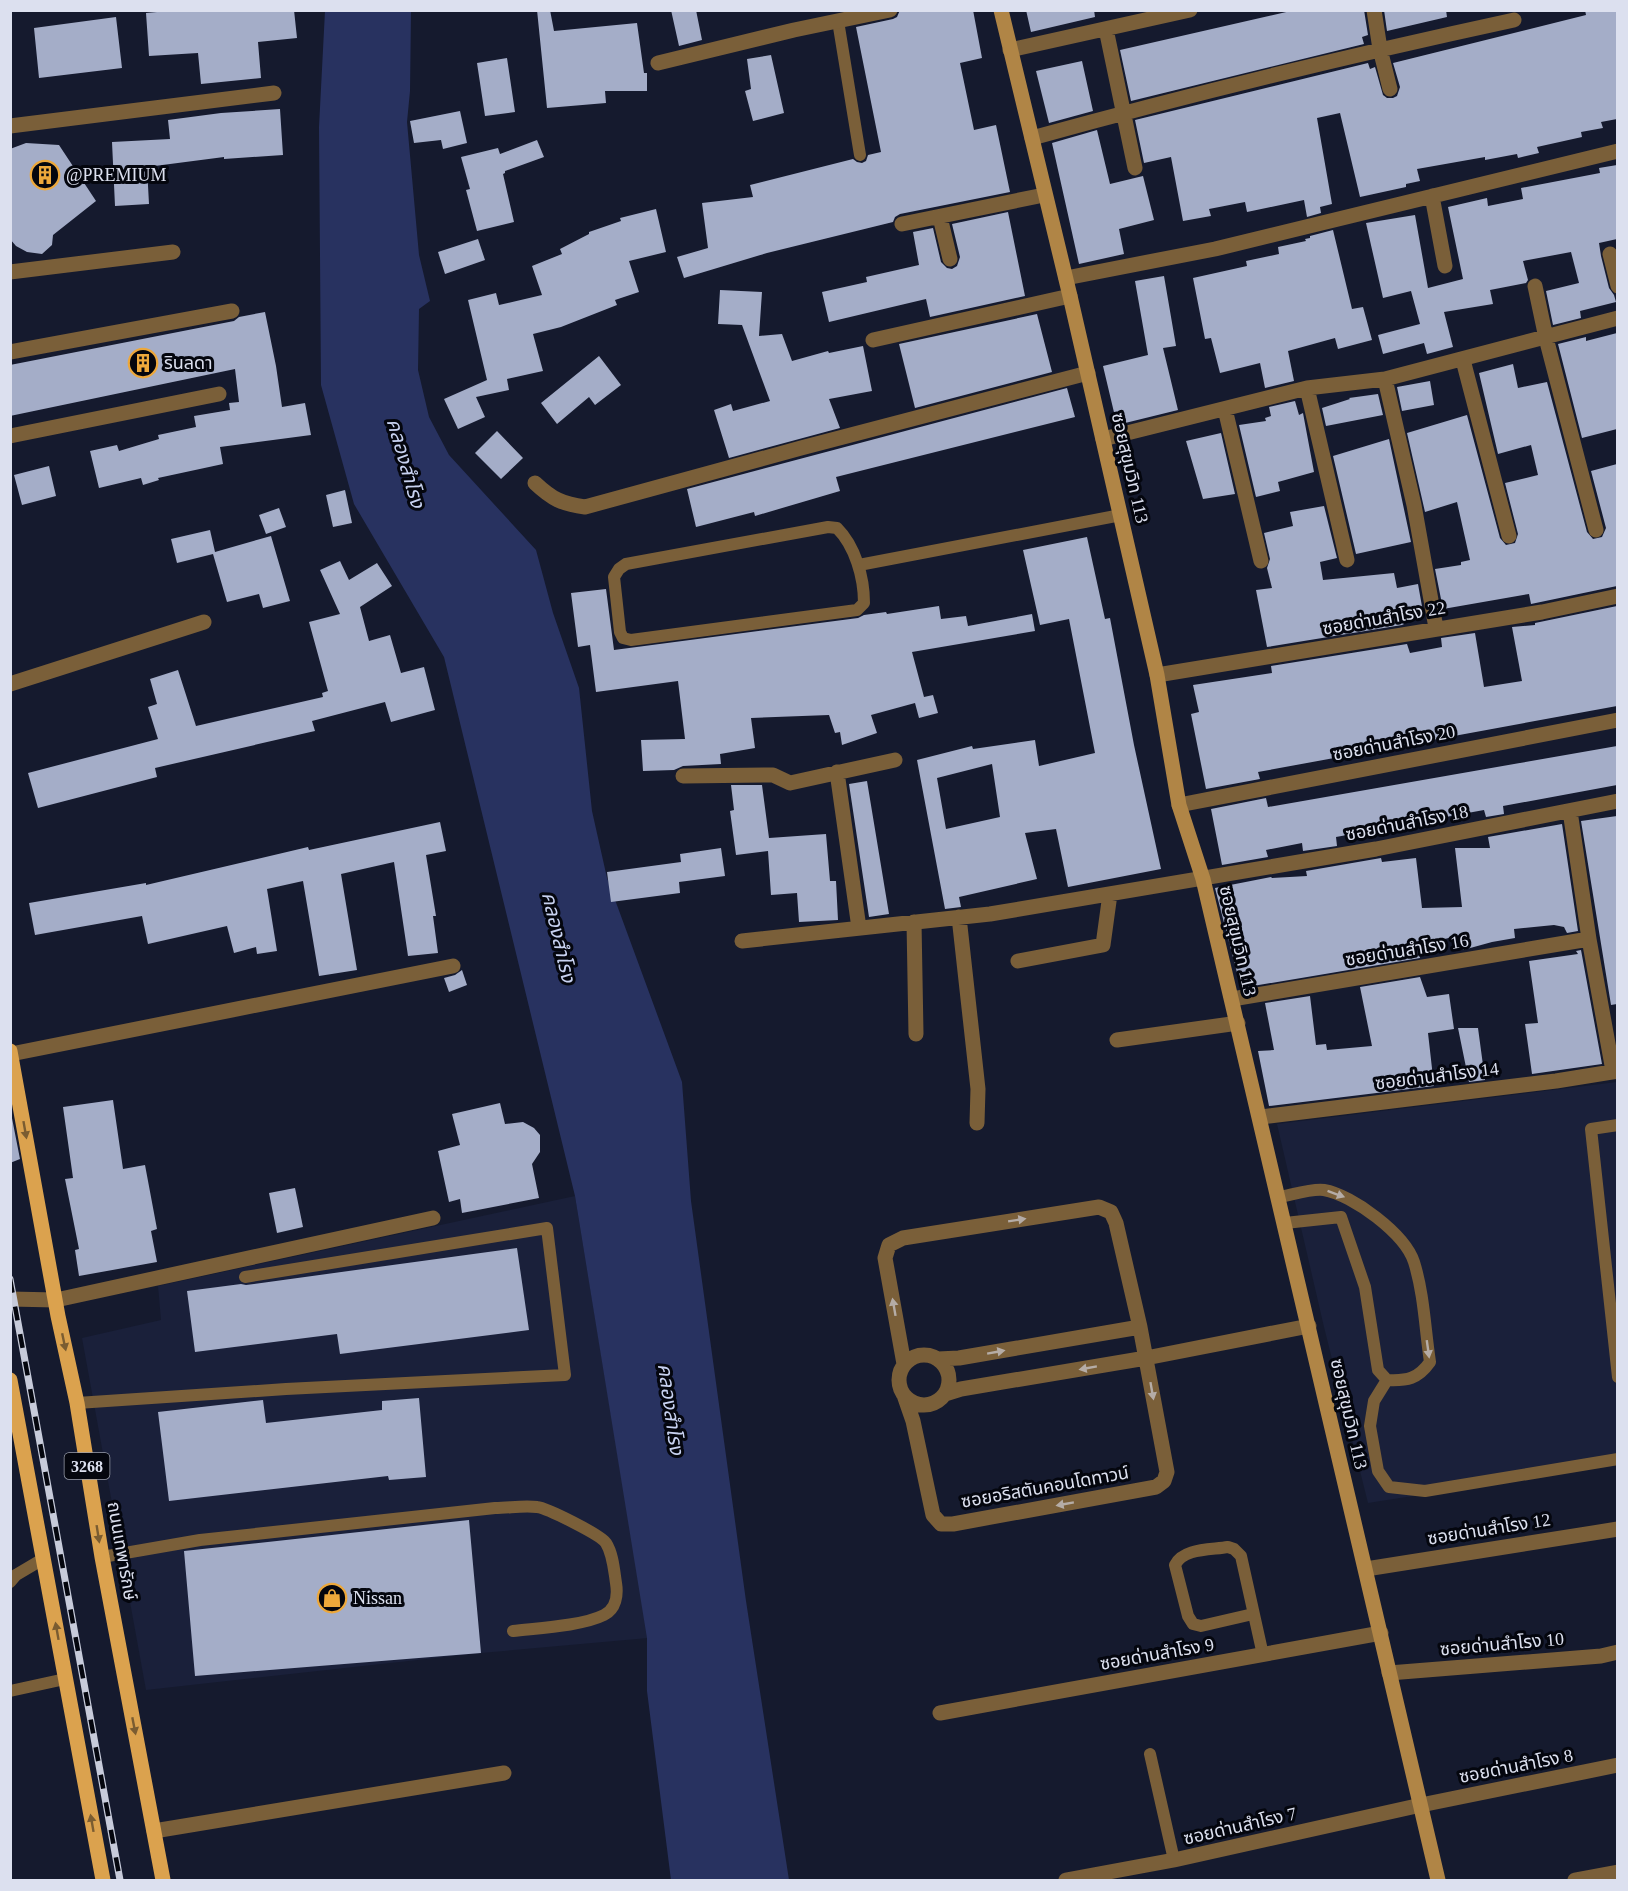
<svg xmlns="http://www.w3.org/2000/svg" width="1628" height="1891" viewBox="0 0 1628 1891" font-family="'Times New Roman','Noto Sans Thai',serif">
	<style>
		.built { fill: #1a203a }
		.water { fill: #283260 }
		.building { fill: #a4adc8; fill-rule: evenodd }
		.lines { fill: none; stroke-linecap: round; stroke-linejoin: round }
		.service { stroke: #7a5f39; stroke-width: 12 }
		.minor { stroke: #7a5f39; stroke-width: 15 }
		.secondary { stroke: #b08546; stroke-width: 15 }
		.primary { stroke: #dba24e; stroke-width: 15 }
		.rail-casing { stroke: #c7cbda; stroke-width: 7 }
		.rail { stroke: #04060e; stroke-width: 4.5; stroke-dasharray: 14; stroke-linecap: butt }
		.oneway { fill: #7a5c31 }
		.oneway2 { fill: #b5aca6 }
		.labels { text-anchor: middle; dominant-baseline: central; stroke-width: 6; stroke-linejoin: round; paint-order: stroke }
		.shield { fill: #04060e; stroke: #9b9fac; stroke-width: 1.5 }
		.shield-label { font-size: 16px; font-weight: bold; fill: #dce0ef }
		.poi-label { font-size: 18px; fill: #dce0ef; stroke: #04060e; text-anchor: start }
		.street-label { font-size: 18px; fill: #dce0ef; stroke: #04060e }
		.water-label { font-size: 20px; font-style: italic; fill: #c8d2f1; stroke: #04060e }
	</style>
	<rect width="100%" height="100%" fill="#151a2e"/>
	<path class="built" d="M1617,1082V1464L1368,1503L1324,1327L1277,1124Z
		M575,1196L648,1638L481,1653L146,1690L82,1338L161,1320L158,1286Z"/>
	<path class="water" d="M325,11H411L410,91L407,122L419,255L430,301L419,309L418,370L429,417L449,455L536,550L553,613L579,688L592,811L607,878L682,1082L691,1201L746,1601L789,1880H671L647,1691V1638L575,1196L444,657L354,504L321,385L319,127Z"/>
	<path class="building" d="M179,10H294L297,38L258,42L261,78L201,84L198,53L149,56L146,13Z
		M537,10H550L554,31L637,23L644,73H647V91H605L606,103L547,108Z
		M671,10H696L702,40L679,46Z
		M900,10H973L982,58L960,63L974,130L996,125L1010,192L900,214L895,217L893,222L767,253L684,278L677,257L708,248L702,203L753,197L750,185L853,159L857,162L862,163L866,161L868,155L881,152L856,27L893,19L897,17Z
		M1026,10H1094L1095,17L1031,32Z
		M1295,10H1364L1368,35L1362,37L1364,44L1131,101L1120,50Z
		M1384,10H1446L1447,17L1387,31Z
		M1585,10H1617V119L1601,122L1603,128L1581,132L1582,137L1537,147L1539,153L1518,158L1517,154L1485,160V157L1417,169L1420,181L1406,184V187L1360,197L1340,113L1317,118L1332,204L1320,207L1321,213L1307,217L1304,200L1247,212L1245,202L1209,209L1211,216L1183,221L1171,157L1144,163L1135,120L1368,63L1370,69L1375,67L1383,95L1387,98H1393L1397,96L1400,87L1393,63L1586,15Z
		M116,17L122,68L39,78L34,28Z
		M771,55L784,113L753,121L745,91L751,89L747,59Z
		M507,58L515,112L485,116L477,63Z
		M1082,61L1093,111L1049,123L1036,71Z
		M280,109L283,155L224,159V157L147,167L149,204L115,206L112,142L170,139L168,120L221,113Z
		M460,111L467,143L443,149L441,140L414,143L410,121Z
		M1097,130L1110,184L1143,176L1154,220L1119,229L1124,254L1079,264L1052,143Z
		M537,140L544,157L505,171V173L503,174L514,222L477,231L466,190L470,189L461,157L498,148L500,154Z
		M26,143L59,145L96,201L53,235L52,245L42,254L27,252L16,246L10,239V149Z
		M1617,165V239L1599,243L1601,256L1609,288L1614,295L1616,302L1580,311L1581,318L1553,325L1546,291L1579,283L1571,252L1523,261L1528,280L1526,283L1490,290L1493,304L1444,312L1453,347L1427,354L1424,343L1383,354L1378,335L1420,324L1411,291L1383,298L1366,223L1415,215L1428,288L1463,279L1448,207L1487,198L1488,206L1523,199L1521,188L1600,173L1599,168Z
		M656,209L666,252L629,261L639,292L615,300L617,305L561,327L533,334L543,371L507,379L509,390L476,397L485,417L458,429L444,399L487,380L468,300L496,293L499,305L542,295L532,266L562,254L560,249L589,234V232L621,221L620,218Z
		M1008,212L1025,296L930,317L926,299L829,322L822,292L867,282L866,277L919,265L913,232L933,228L941,262L947,268L952,269L957,266L960,257L952,224Z
		M1333,230L1352,309L1363,307L1372,340L1338,349L1335,338L1288,351L1294,381L1265,388L1260,363L1220,373L1211,338L1205,339L1193,278L1247,266L1246,261L1279,254L1278,247L1306,241L1305,239L1310,238V236Z
		M478,239L485,260L445,274L438,252Z
		M1164,276L1176,346L1163,348L1178,410L1117,425L1103,366L1148,355L1135,281Z
		M720,290L762,292L759,336L782,334L792,361L828,351L829,353L863,346L872,391L829,399L840,428L729,458L714,410L731,404L733,411L770,401L742,325L718,324Z
		M265,312L276,366L282,407L305,403L311,435L220,447L223,464L158,478L159,480L143,485L141,478L99,488L90,451L117,445L119,451L159,439L158,435L196,427L194,416L230,410L229,403L239,402L235,369L10,416V365L234,321L239,317Z
		M1037,314L1052,372L915,408L899,344Z
		M1617,333V429L1582,438L1558,344L1586,337V341Z
		M599,356L621,385L595,405L589,397L557,424L541,403Z
		M1513,364L1518,388L1547,382L1587,532L1593,539L1602,537L1606,528L1591,471L1617,464V586L1531,604L1529,594L1443,609L1435,569L1461,565V562L1470,560L1457,502L1425,512L1407,433L1467,415L1500,538L1506,545L1515,543L1518,534L1505,483L1538,475L1531,445L1498,454L1479,373Z
		M1430,381L1434,405L1402,411L1397,387Z
		M1067,388L1075,417L836,477L840,491L755,516L754,512L696,527L687,489Z
		M1378,394L1383,415L1326,426L1322,408L1350,399L1349,398Z
		M1295,401L1299,415L1303,413L1314,472L1278,482L1280,491L1256,497L1239,425L1266,421L1265,418L1271,416L1269,407Z
		M497,431L523,458L501,479L475,453Z
		M1221,433L1235,494L1203,499L1186,441Z
		M1389,439L1411,542L1356,554L1333,456Z
		M49,466L56,496L22,505L14,475Z
		M345,490L352,523L333,527L326,495Z
		M1324,506L1337,558L1320,562L1323,580L1394,573L1397,588L1418,584L1423,612L1405,616L1404,624L1402,625L1267,647L1256,590L1272,588L1267,568L1270,559L1264,533L1293,526L1290,512Z
		M279,508L286,527L266,534L259,515Z
		M210,530L215,552L271,536L290,601L263,608L259,594L227,602L213,554L177,563L171,539Z
		M1087,537L1105,619L1110,618L1134,745L1161,869L1068,887L1056,829L1025,833L1037,879L959,897L961,907L945,909L917,760L972,746L973,749L1035,740L1039,766L1095,753L1069,619L1040,625L1023,550ZM992,764L1000,817L946,829L937,778Z
		M340,561L349,580L377,563L392,586L360,607L369,641L390,635L401,673L424,667L435,710L391,722L385,702L312,721L315,731L155,768L157,777L38,808L28,773L158,739L148,707L157,704L150,679L178,670L196,726L323,697L322,693L328,691L309,622L340,614L320,570Z
		M606,589L614,650L858,618L864,615L886,612L887,614L939,606L941,619L966,616L968,626L1032,614L1035,631L912,652L924,697L933,695L938,713L919,718L915,703L871,715L877,733L842,745L840,732L835,733L829,715L751,718L755,748L720,754L721,764L683,766L674,770L643,771L641,740L685,739L678,681L596,692L590,645L578,647L571,593Z
		M1617,606V706L1258,772L1260,779L1206,789L1191,714L1199,712L1193,685L1272,673L1271,666L1407,644L1410,653L1442,647L1441,638L1475,633L1484,687L1522,681L1512,627L1535,625V623Z
		M1617,746V785L1503,806L1504,814L1486,817L1484,810L1336,837L1337,846L1303,851L1302,843L1266,850L1268,857L1222,865L1211,809L1266,798L1268,807Z
		M867,781L889,914L869,917L849,784Z
		M731,785H762L769,838L826,834L830,881H836L838,920L799,922L797,893L771,895L768,851L736,855L730,811L734,810Z
		M1617,816V1004L1611,1005L1581,821Z
		M440,822L446,851L426,855L436,916H433L438,953L408,956L394,862L341,874L357,970L319,976L303,881L267,889L277,951L257,954L256,947L234,953L227,926L148,944L142,916L35,935L29,903L146,883V885L308,847L309,850Z
		M1562,824L1578,931L1567,933L1564,927L1554,925L1514,929L1515,938L1492,942L1463,950L1460,935L1418,946L1420,958L1241,988L1215,888L1271,877L1272,878L1307,876L1306,871L1381,858L1382,862L1416,858L1422,908L1462,907L1455,848H1490L1488,837Z
		M721,848L725,876L679,882L680,893L611,902L607,872L681,862L680,854Z
		M1581,950L1602,1064L1532,1074L1525,1024L1538,1023L1529,961L1578,954L1576,951Z
		M462,970L467,985L449,992L444,978L455,975Z
		M1420,977L1427,997L1449,994L1454,1029L1428,1033L1434,1086L1269,1106L1258,1051L1274,1050L1265,1003L1310,996L1316,1045L1326,1044L1327,1050L1372,1046L1360,987Z
		M1458,1028H1478L1485,1080L1469,1082Z
		M113,1100L123,1169L145,1165L157,1229L151,1231L157,1262L79,1276L75,1250L79,1249L65,1179L73,1178L63,1107Z
		M500,1103L505,1124L523,1122L534,1128L540,1135V1152L532,1164L539,1198L462,1213L460,1199L449,1202L438,1151L460,1145L452,1114Z
		M10,1108L20,1159L10,1163Z
		M295,1188L303,1227L277,1233L269,1193Z
		M517,1248L529,1330L340,1354L337,1334L195,1352L187,1291L241,1284L246,1285Z
		M419,1398L426,1477L389,1480L388,1476L169,1501L158,1412L263,1400L266,1423L382,1410V1401Z
		M469,1520L481,1653L195,1676L184,1551Z"/>
	<g class="lines">
		<path class="service" d="M838,21L860,155
			M828,527L837,528C855,546 864,577 864,603L857,610L631,640L623,638L620,632L614,577L619,569L626,564Z
			M859,565L1121,515
			M1618,1125L1591,1129L1618,1377
			M1279,1197C1291,1195 1313,1188 1324,1190C1353,1195 1405,1234 1414,1262C1424,1294 1425,1329 1430,1362C1418,1379 1407,1381 1387,1380L1378,1370L1365,1287L1341,1217L1285,1223
			M1387,1380L1374,1401L1370,1426L1378,1471L1389,1487L1425,1491L1618,1459
			M77,1403L286,1389L565,1375L547,1228L245,1277
			M102,1557L200,1540L495,1508C509,1508 524,1505 537,1507C547,1508 601,1535 606,1543C613,1554 614,1570 616,1583C618,1595 616,1609 604,1615C582,1626 538,1628 513,1631
			M10,1582L16,1575L43,1559
			M1253,1614L1201,1626L1193,1624L1188,1616L1175,1565C1183,1548 1211,1550 1228,1547L1234,1549L1241,1556L1263,1655
			M10,1691L65,1679
			M1150,1754L1174,1860"/>
		<path class="minor" d="M1374,10L1380,49L1390,89
			M1106,29L1135,168
			M1010,50L1190,10
			M658,63L794,30L890,10
			M10,126L274,93
			M1032,138C1191,94 1352,55 1514,20
			M1432,196L1445,266
			M940,217L950,259
			M902,224L1044,195
			M1610,254L1618,286
			M10,272L173,252
			M1066,278L1215,249L1618,151
			M1535,286L1546,338L1596,530
			M873,340L1070,296
			M10,352L232,311
			M1463,360L1509,536
			M1385,379L1414,505L1436,628
			M1307,388L1347,560
			M1225,409L1261,561
			M10,436L219,394
			M1103,439L1307,388L1385,379L1618,318
			M535,483C552,499 562,504 585,507L801,448L1088,373
			M1157,675L1542,612L1618,596
			M10,684L204,622
			M837,772L859,928
			M683,776L773,775L790,783L895,760
			M1179,805L1618,720
			M1570,811L1589,939L1613,1071
			M959,917L978,1089L977,1123
			M914,922L916,1034
			M742,941L990,914L1376,849L1618,801
			M1018,961L1103,945L1110,894
			M1232,999L1589,939
			M1117,1040L1238,1023
			M11,1054L453,966
			M1261,1117L1556,1081L1618,1071
			M10,1299L56,1300L433,1218
			M899 1380a25 25 0 1 1 50 0a25 25 0 1 1-50 0Z
			M938,1359L959,1358L1140,1327
			M904,1364L885,1258L889,1245L903,1238L1099,1207L1111,1212L1116,1223L1140,1327L1167,1472L1164,1481L1156,1487L953,1524H941L933,1515L913,1421L904,1395
			M945,1394L961,1389L1146,1358L1309,1326
			M1366,1569L1618,1529
			M1389,1673L1601,1656L1618,1652
			M940,1713L1381,1633
			M154,1831L504,1773
			M1066,1880L1174,1860L1421,1805L1618,1765
			M1575,1880L1618,1872"/>
		<path class="secondary" d="M1001,10L1070,296L1157,675L1179,805L1203,879L1438,1880"/>
		<path class="primary" d="M10,1051L58,1316L77,1403L102,1557L163,1880
			M10,1380L103,1880"/>
		<g class="rail-casing">
			<path id="rail" d="M10,1279L120,1880"/>
		</g>
		<use href="#rail" class="rail"/>
	</g>
	<defs><path id="oneway-solid" d="M-6-.8H1V-3.2L6.5 0L1 3.2V.8H-6Z" transform="scale(1.5)"/></defs>
	<g class="oneway">
		<use href="#oneway-solid" transform="translate(25 1130) rotate(80)"/>
		<use href="#oneway-solid" transform="translate(64 1342) rotate(78)"/>
		<use href="#oneway-solid" transform="translate(98 1534) rotate(81)"/>
		<use href="#oneway-solid" transform="translate(57 1631) rotate(-100)"/>
		<use href="#oneway-solid" transform="translate(134 1726) rotate(79)"/>
		<use href="#oneway-solid" transform="translate(92 1823) rotate(-100)"/>
	</g>
	<g class="oneway2">
		<use href="#oneway-solid" transform="translate(1336 1194) rotate(20)"/>
		<use href="#oneway-solid" transform="translate(1017 1220) rotate(-9)"/>
		<use href="#oneway-solid" transform="translate(894 1307) rotate(-100)"/>
		<use href="#oneway-solid" transform="translate(1428 1349) rotate(82)"/>
		<use href="#oneway-solid" transform="translate(996 1352) rotate(-10)"/>
		<use href="#oneway-solid" transform="translate(1088 1368) rotate(170)"/>
		<use href="#oneway-solid" transform="translate(1152 1391) rotate(80)"/>
		<use href="#oneway-solid" transform="translate(1065 1504) rotate(170)"/>
	</g>
	<defs>
		<g id="building-ring" transform="scale(1.5)"><circle r="9.5" fill="#04060e" stroke="#eda83b" stroke-width="1.5"/><path d="M-4-6H4V6H1V3H-1V6H-4ZM-2.5-4.3h1.7v1.8h-1.7ZM.8-4.3h1.7v1.8H.8ZM-2.5-1h1.7V.8h-1.7ZM.8-1h1.7V.8H.8Z" fill="#eda83b"/></g>
		<g id="shop-ring" transform="scale(1.5)"><circle r="9.5" fill="#04060e" stroke="#eda83b" stroke-width="1.5"/><path d="M-5-2.5h2.3a2.7 3.5 0 0 1 5.4 0H5L5.5 6h-11ZM-1.5-2.5h3a1.5 2.3 0 0 0-3 0Z" fill="#eda83b"/></g>
	</defs>
	<g fill-rule="evenodd">
		<use href="#building-ring" x="45" y="175"/>
		<use href="#building-ring" x="143" y="363"/>
		<use href="#shop-ring" x="332" y="1598"/>
	</g>
	<g class="labels">
		<rect class="shield" x="64.5" y="1453" width="45" height="26" rx="4.5"/>
		<g class="shield-label">
			<text x="87" y="1466">3268</text>
		</g>
		<g class="poi-label">
			<text x="66" y="175">@PREMIUM</text>
			<text x="164" y="363">รินลดา</text>
			<text x="353" y="1598">Nissan</text>
		</g>
		<g class="street-label">
			<text transform="translate(1130 468) rotate(77)">ซอยสุขุมวิท 113</text>
			<text transform="translate(1384 618) rotate(-10)">ซอยด่านสำโรง 22</text>
			<text transform="translate(1394 743) rotate(-11)">ซอยด่านสำโรง 20</text>
			<text transform="translate(1407 823) rotate(-11)">ซอยด่านสำโรง 18</text>
			<text transform="translate(1238 941) rotate(77)">ซอยสุขุมวิท 113</text>
			<text transform="translate(1407 950) rotate(-9)">ซอยด่านสำโรง 16</text>
			<text transform="translate(1437 1076) rotate(-7)">ซอยด่านสำโรง 14</text>
			<text transform="translate(1349 1414) rotate(77)">ซอยสุขุมวิท 113</text>
			<text transform="translate(1045 1487) rotate(-10)">ซอยอริสตันคอนโดทาวน์</text>
			<text transform="translate(1489 1529) rotate(-9)">ซอยด่านสำโรง 12</text>
			<text transform="translate(122 1551) rotate(80)">ถนนเทพารักษ์</text>
			<text transform="translate(1502 1644) rotate(-5)">ซอยด่านสำโรง 10</text>
			<text transform="translate(1157 1654) rotate(-10)">ซอยด่านสำโรง 9</text>
			<text transform="translate(1516 1766) rotate(-11)">ซอยด่านสำโรง 8</text>
			<text transform="translate(1240 1826) rotate(-13)">ซอยด่านสำโรง 7</text>
		</g>
		<g class="water-label">
			<text transform="translate(406 463) rotate(74)">คลองสำโรง</text>
			<text transform="translate(559 937) rotate(77)">คลองสำโรง</text>
			<text transform="translate(671 1409) rotate(82)">คลองสำโรง</text>
		</g>
	</g>
	<rect width="1628" height="1891" fill="none" stroke="#dce0ef" stroke-width="24"/>
</svg>
